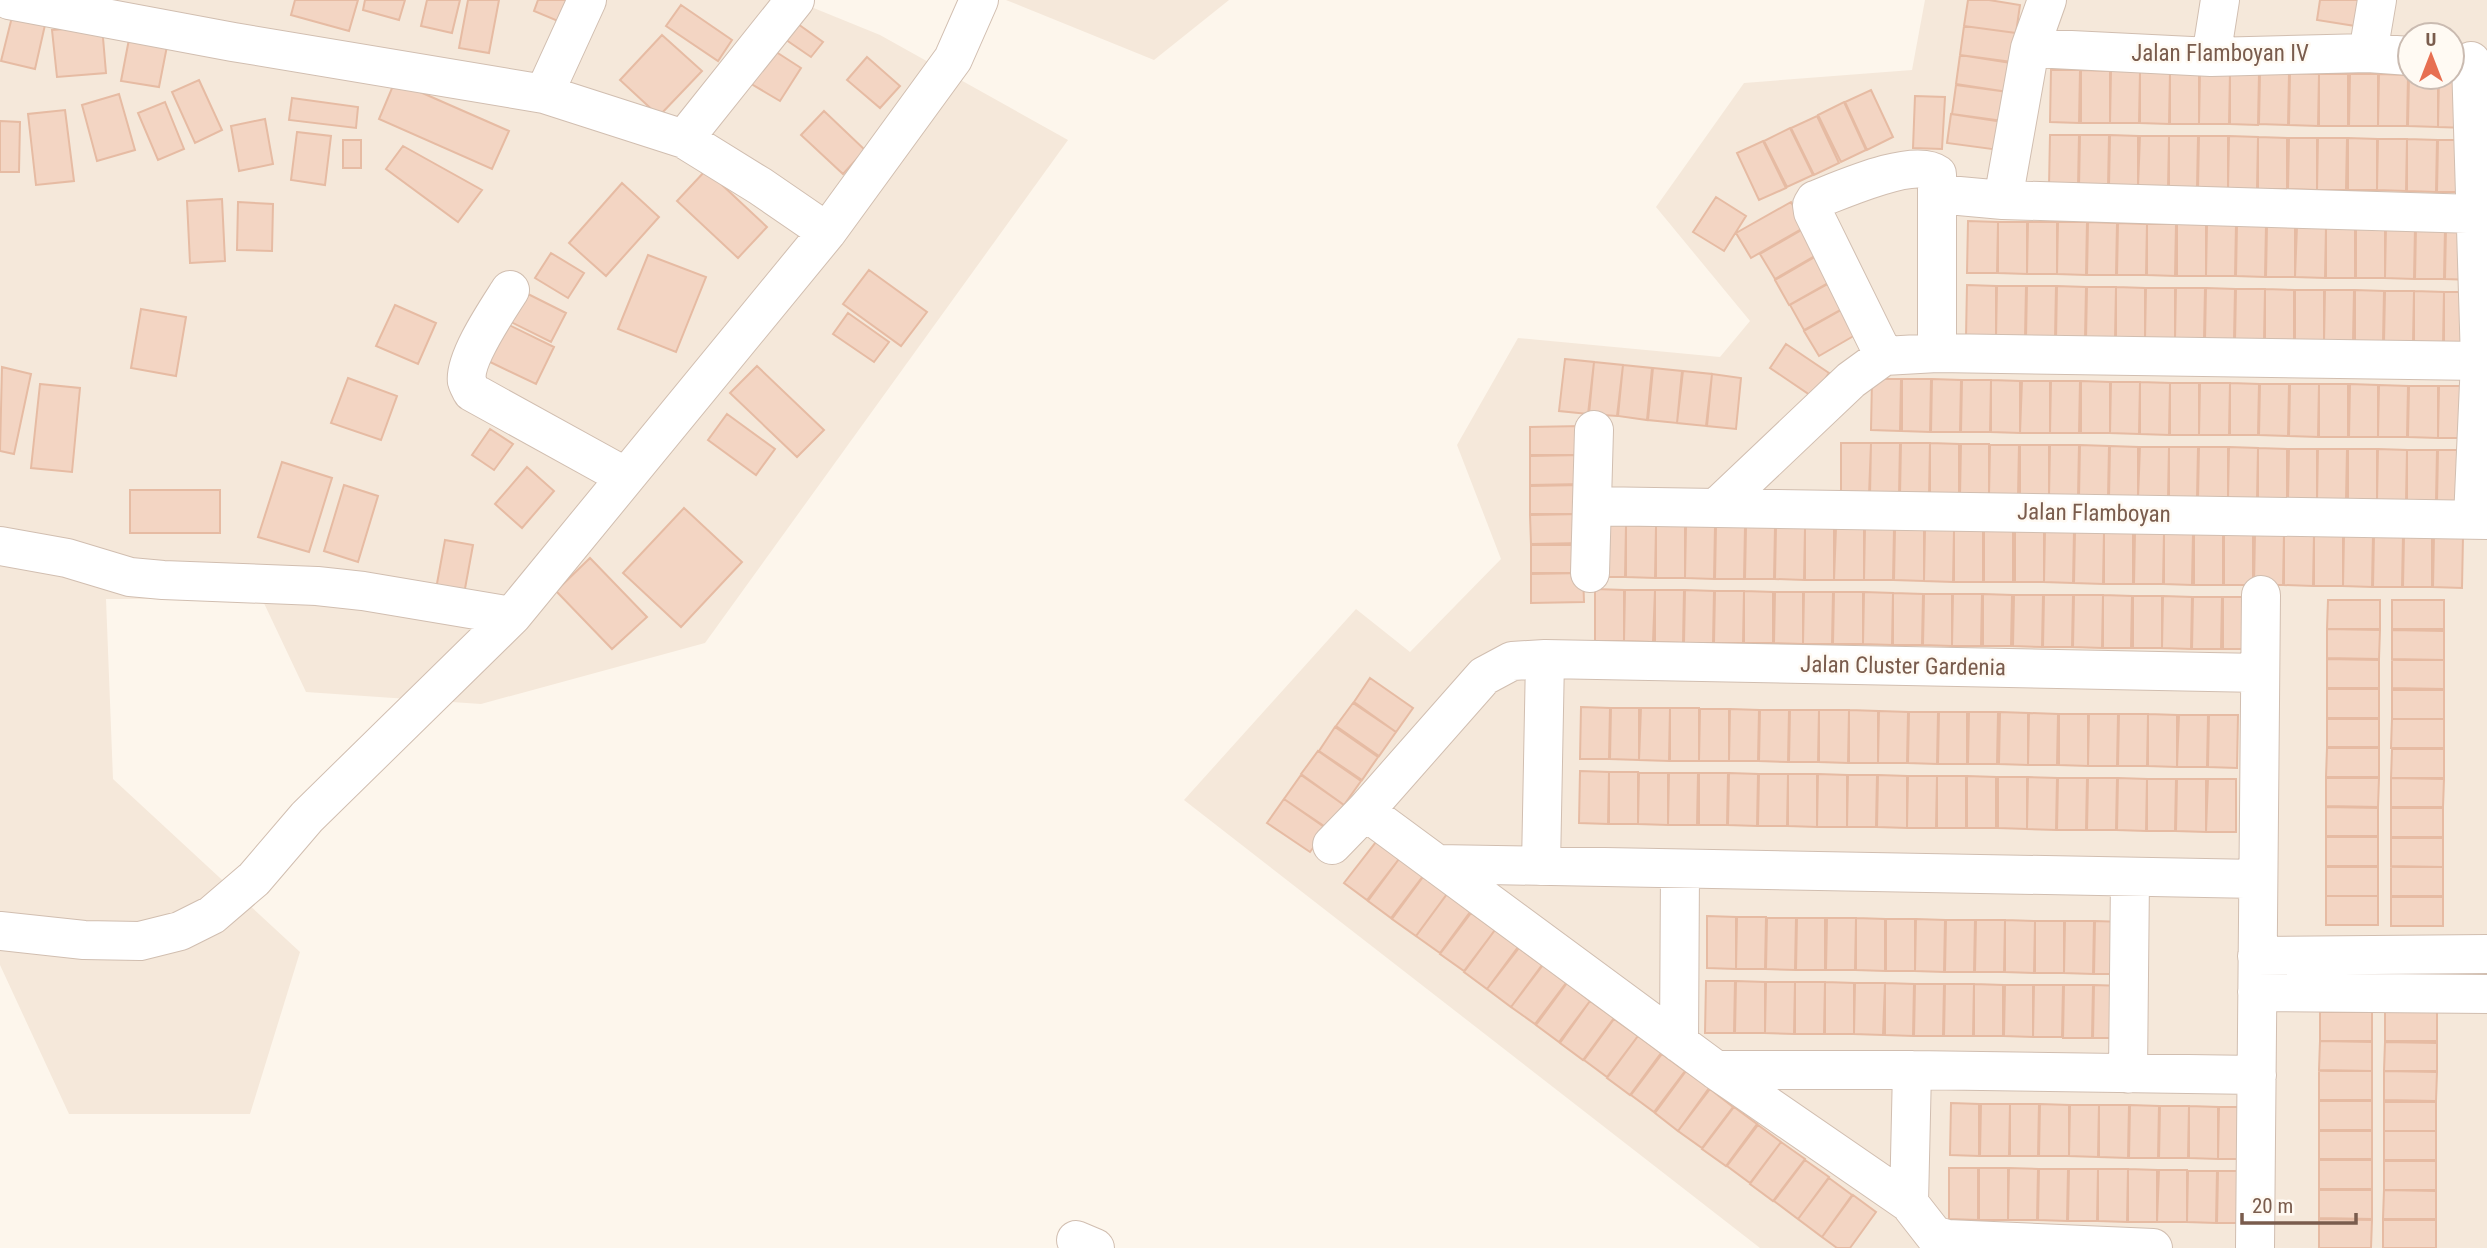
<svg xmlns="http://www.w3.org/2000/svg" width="2487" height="1248" viewBox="0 0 2487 1248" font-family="'Roboto Condensed',sans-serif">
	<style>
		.residential { fill: #f5e8da; fill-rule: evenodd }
		.building { fill: #f3d5c3; stroke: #e6bba3; stroke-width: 2 }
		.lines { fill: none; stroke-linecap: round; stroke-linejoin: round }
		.minor-casing { stroke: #d1beb0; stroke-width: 40 }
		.minor { stroke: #fff; stroke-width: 38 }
		.labels { text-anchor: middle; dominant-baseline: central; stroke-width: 5; stroke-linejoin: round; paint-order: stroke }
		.street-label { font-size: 23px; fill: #7a5c4d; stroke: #fffaf3 }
	</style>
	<rect width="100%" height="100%" fill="#fdf6ec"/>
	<path class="residential" d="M0,0H794L880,35L1068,140L705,643L481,704L306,692L262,599H106L113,779L300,952L250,1114H69L0,965Z
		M1006,0H1229L1154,60Z
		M1925,0H2487V1248H1760L1184,800L1356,609L1410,652L1501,559L1457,445L1518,338L1720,357L1750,321L1656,207L1744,83L1912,70ZM2410,35H2452V77H2410Z"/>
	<path class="building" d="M295,0H358L349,31L291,15Z
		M365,0H405L399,20L363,10Z
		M427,0H460L452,33L421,26Z
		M468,0H499L489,53L459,48Z
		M538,0H575L565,24L534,11Z
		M1968,0H1989L2020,5L2016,33L1964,26Z
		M2320,0H2373L2368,28L2317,20Z
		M681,5L732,40L718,61L666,26Z
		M12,17L45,25L35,69L1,61Z
		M791,19L823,42L811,57L779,35Z
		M102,26L106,73L57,77L52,30Z
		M1964,26L2016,33L2012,62L1960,55Z
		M130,34L168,41L159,87L121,81Z
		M662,35L702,71L659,116L620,80Z
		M770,48L801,68L780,101L748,82Z
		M1960,55L2011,63L2008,92L1956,84Z
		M867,57L900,86L880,108L847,80Z
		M2051,70H2080L2079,123L2050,122Z
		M2081,70L2110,71V123H2081Z
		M2111,71H2140L2139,123H2110Z
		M2140,71L2170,72L2169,124L2140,123Z
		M2170,72H2199V124H2170Z
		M2200,72H2230L2229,124H2199Z
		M2230,72L2259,73L2258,125L2230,124Z
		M2260,73H2289L2288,125L2259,124Z
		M2290,73L2319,74L2318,126L2289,125Z
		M2319,74H2348V126H2319Z
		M2350,74H2378V126H2349Z
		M2379,74L2408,75L2407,126H2378Z
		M2409,75L2410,77H2438V127L2408,126Z
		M2452,75H2468L2467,128L2438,127L2439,77H2452Z
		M199,80L222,130L195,143L172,92Z
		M395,81L509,131L492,169L379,119Z
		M1956,85L2008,92L2003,121L1952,114Z
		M1871,90L1893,137L1867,150L1845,102Z
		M119,94L135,150L97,161L82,105Z
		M1915,96L1945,97L1942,149L1913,148Z
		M292,98L358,107L356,128L289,120Z
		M165,102L184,149L158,160L138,113Z
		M1844,102L1866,150L1841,162L1818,115Z
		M65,110L74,181L36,185L28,114Z
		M824,111L865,150L843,174L801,135Z
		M1951,114L2003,122L1999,150L1947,143Z
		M1817,116L1839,163L1814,175L1791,128Z
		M265,119L273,164L239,171L231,126Z
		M0,121L20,122L19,172H0Z
		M1790,128L1813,175L1787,187L1764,141Z
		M297,132L331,136L325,185L291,180Z
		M2050,135H2079L2078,187H2049Z
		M2080,135H2109L2108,187H2079Z
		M2110,135L2138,136V187H2109Z
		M2140,136H2169L2168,188L2138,187Z
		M2169,136H2198L2197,189L2169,188Z
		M2199,136H2228V189H2198Z
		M2229,136L2258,137L2257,189H2228Z
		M2258,137L2287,138V189H2258Z
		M2289,138H2317V190L2288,189Z
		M2318,138H2347L2346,190H2317Z
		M2348,138L2377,139V190H2348Z
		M2378,139H2407L2406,191L2377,190Z
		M2407,139L2437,140L2436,192L2407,191Z
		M343,140H361V168H343Z
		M2438,140H2466V192H2437Z
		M1763,141L1786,188L1759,200L1737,153Z
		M403,146L482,190L458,222L386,169Z
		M706,170L767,227L738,258L677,201Z
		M622,183L659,217L606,276L569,243Z
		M1716,197L1746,216L1724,251L1693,232Z
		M222,199L225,261L190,263L187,201Z
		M238,202L273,204L272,251L237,250Z
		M1791,202L1805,227L1751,258L1736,233Z
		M1968,221L1998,222L1997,273H1967Z
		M1998,222H2027V274L1998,273Z
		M2028,222H2057V274H2027Z
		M2058,222H2087L2086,275L2057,274Z
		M2088,222L2117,223L2116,275H2087Z
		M2118,223L2147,224L2146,275H2117Z
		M2147,224H2176L2175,276L2147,275Z
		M2177,224H2206V276H2177Z
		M2207,224H2236L2235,276H2206Z
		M2237,224L2266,225L2265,277L2236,276Z
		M2267,225L2295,226V277H2266Z
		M2297,226H2326L2325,278L2295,277Z
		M2326,226H2355V278H2326Z
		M2356,226H2385V278H2356Z
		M2386,226L2415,227L2414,279L2385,278Z
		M2416,227H2445L2444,279H2415Z
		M2446,227H2475L2474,280L2445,279Z
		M1805,228L1820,253L1775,279L1760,254Z
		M551,253L584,273L568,298L535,278Z
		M1820,254L1835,279L1789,305L1775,280Z
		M648,255L706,277L676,352L618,329Z
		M869,270L927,312L901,346L843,304Z
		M1835,280L1849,305L1804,330L1790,305Z
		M1967,285L1996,286V337H1966Z
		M1997,286H2026L2025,338H1996Z
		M2027,286H2056L2055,339L2026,338Z
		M2057,286L2086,287L2085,339H2056Z
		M2087,287H2116L2115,339H2086Z
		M2116,287L2145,288V340L2116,339Z
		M2146,288H2175V340H2145Z
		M2176,288H2205L2204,340H2175Z
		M2206,288L2235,289L2234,340H2205Z
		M2236,289H2265L2264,341H2235Z
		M2265,289L2294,290V342L2265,341Z
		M2295,290H2324V342H2295Z
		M2325,290H2354L2353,342H2324Z
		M2355,290L2384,291L2383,342H2355Z
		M522,291L566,313L551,342L507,320Z
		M2385,291H2414L2413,343L2384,342Z
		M2414,291L2444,292L2443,344L2414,343Z
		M2444,292H2473V344H2444Z
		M395,305L436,323L418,364L376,346Z
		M1850,305L1864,330L1819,356L1804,331Z
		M141,309L186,317L176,376L131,368Z
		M848,313L889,342L874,362L833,334Z
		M507,324L554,347L536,384L488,361Z
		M1786,344L1829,373L1813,397L1770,368Z
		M1565,359L1594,362L1588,414L1559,411Z
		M1594,362L1623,365L1617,416L1589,414Z
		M1623,365L1652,368L1647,420L1618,416Z
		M757,366L824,430L797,457L730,393Z
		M2,367L31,374L14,454L0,451Z
		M1653,368L1682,371L1677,423L1648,420Z
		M1683,371L1712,374L1706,426L1677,423Z
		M1712,374L1741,378L1736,429L1707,426Z
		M348,378L397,396L381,440L331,423Z
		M1872,379H1901L1900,431L1871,430Z
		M1902,379H1931L1930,432L1902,431Z
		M1932,379L1961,380L1960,432H1931Z
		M1962,380H1991L1990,432H1961Z
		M1991,380L2020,381V433L1991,432Z
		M2022,381H2050V433H2020Z
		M2051,381H2080L2079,433H2050Z
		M2081,381L2110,382V433H2081Z
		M2111,382H2140L2139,434L2110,433Z
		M2140,382L2170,383L2169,435L2140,434Z
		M2170,383H2199V435H2170Z
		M2200,383H2230L2229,435H2199Z
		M2230,383L2259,384L2258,435H2230Z
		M40,384L80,388L72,472L31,468Z
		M2260,384H2289L2288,436L2259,435Z
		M2290,384H2319L2318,437L2289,436Z
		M2319,384H2348V437H2319Z
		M2350,384L2378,385V437H2349Z
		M2379,385L2408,386L2407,437H2378Z
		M2409,386H2438V438L2408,437Z
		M2439,386H2468L2467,438H2438Z
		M727,414L775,449L756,475L708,440Z
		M1582,426V455H1530V427Z
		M490,429L513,444L494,470L472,455Z
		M1841,443H1871L1869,495L1841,494Z
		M1871,443H1900L1899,495H1870Z
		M1901,443H1930L1929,496L1900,495Z
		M1930,443L1959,444V496H1930Z
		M1961,444H1989V496H1960Z
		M1990,445H2019L2018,497L1989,496Z
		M2020,445H2049V497H2020Z
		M2050,445H2079L2078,497H2049Z
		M2080,445L2109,446L2108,498L2079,497Z
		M2110,446L2138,447V498H2109Z
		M2140,447H2169L2168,499L2138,498Z
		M2169,447H2198L2197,499H2169Z
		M2199,447H2228V499H2198Z
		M2229,447L2258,448L2257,500L2228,499Z
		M2258,448L2287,449V500H2258Z
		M2289,449H2317V501L2288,500Z
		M2318,449H2347L2346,501H2317Z
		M2348,449H2377V501H2348Z
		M2378,449L2407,450L2406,502L2377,501Z
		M2407,450H2437L2436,502H2407Z
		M2438,450H2466V503L2437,502Z
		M1582,455V484L1530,485V456Z
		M282,462L332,478L309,552L258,537Z
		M527,467L554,491L522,528L495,504Z
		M344,485L378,496L358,562L324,551Z
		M1582,485L1583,514H1530V486Z
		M130,490H220V533H130Z
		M684,508L742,562L681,627L623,573Z
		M1582,514L1583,543L1531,544L1530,515Z
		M1597,525H1626L1625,577H1596Z
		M1626,525L1656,526L1655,578L1626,577Z
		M1656,526H1685V578H1656Z
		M1686,526H1715L1714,579L1685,578Z
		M1716,526L1745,527L1744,579H1715Z
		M1746,527H1775L1774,579H1745Z
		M1776,527L1805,528L1804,580L1775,579Z
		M1805,528H1834V580H1805Z
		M1836,528H1864V580H1834Z
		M1865,528L1894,529L1893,580H1864Z
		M1895,529H1924V581L1894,580Z
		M1925,529L1954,530L1953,582L1924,581Z
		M1954,530H1983V582H1954Z
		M1984,530H2013V582H1984Z
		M2015,530L2044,531V582H2015Z
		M2045,531H2074L2073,583L2044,582Z
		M2075,531H2104L2103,584L2074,583Z
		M2104,531L2133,532V584H2104Z
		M2135,532H2164L2163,584H2134Z
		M2164,532L2193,533L2192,585L2164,584Z
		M2194,533H2223V585H2194Z
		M2224,533H2253V585H2224Z
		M2255,533H2284L2283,585H2254Z
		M2284,533L2314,534L2313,586L2284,585Z
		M2314,534L2343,535V586H2314Z
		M2344,535H2373L2372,587L2343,586Z
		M2374,535H2403L2402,587H2373Z
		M2404,535L2432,536V587H2403Z
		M2434,535L2463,536L2462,588L2433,587Z
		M445,540L473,545L464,594L436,589Z
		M1531,545H1583V573H1531Z
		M590,558L647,617L612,649L556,591Z
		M1583,573L1584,602L1531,603V574Z
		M1595,589L1624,590V641H1595Z
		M1625,590H1655L1653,642L1624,641Z
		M1655,590H1684L1683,643L1655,642Z
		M1685,590L1714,591L1713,643H1684Z
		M1715,591H1744L1743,643H1714Z
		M1744,591L1773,592V643H1744Z
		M1775,592H1803V644L1774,643Z
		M1804,592H1833L1832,644H1803Z
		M1834,592H1863V644H1833Z
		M1864,592L1893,593L1892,645L1863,644Z
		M1893,593L1923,594L1922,645H1893Z
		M1924,594H1952V646L1923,645Z
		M1953,594H1982L1981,646H1952Z
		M1983,594L2012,595L2011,646H1983Z
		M2014,595H2043L2042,647L2013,646Z
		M2044,595H2073L2072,647H2043Z
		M2074,595H2103L2102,648L2073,647Z
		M2103,595L2132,596L2131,648H2103Z
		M2133,596H2162V648H2133Z
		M2163,596L2192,597L2191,649L2162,648Z
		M2193,597H2222L2221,649H2192Z
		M2223,597H2252V649H2223Z
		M2328,600H2380V629H2327Z
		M2392,600H2444V629H2392Z
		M2327,629L2380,630L2379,659L2327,658Z
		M2392,630L2444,631V660L2392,659Z
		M2327,659L2379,660V688H2327Z
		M2392,660H2444V689L2392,688Z
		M1370,678L1413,708L1396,732L1354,702Z
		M2327,689H2379V718H2327Z
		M2392,690H2444V719H2392Z
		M1353,703L1396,732L1379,756L1336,726Z
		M1581,707L1610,708L1609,759H1580Z
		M1611,708H1639V760L1610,759Z
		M1641,708H1670L1669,761L1639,760Z
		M1670,708H1699V761H1670Z
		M1700,709H1729V761H1699Z
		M1730,709L1759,710L1758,761H1729Z
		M1760,710H1789L1788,762L1759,761Z
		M1790,710H1819L1818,762H1789Z
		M1819,710H1849L1848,763L1819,762Z
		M1849,710L1878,711V763H1849Z
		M1879,711L1908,712L1907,763H1878Z
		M1909,712H1938L1937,764L1908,763Z
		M1939,712H1967V764H1938Z
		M1969,712H1998L1997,764H1968Z
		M2000,712L2028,713V765L1999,764Z
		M2029,713L2058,714L2057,765H2028Z
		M2059,714H2088V766L2059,765Z
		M2089,714H2118L2117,766H2088Z
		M2119,714H2148L2147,766H2118Z
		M2148,714L2177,715V767L2148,766Z
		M2179,715H2208L2207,767H2177Z
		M2209,715H2238L2237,768L2208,767Z
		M2327,719H2379V747H2327Z
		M2392,719H2444V748H2391Z
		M1335,727L1378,757L1362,780L1319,751Z
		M2327,748H2379V777H2326Z
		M2392,749H2444V778H2391Z
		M1318,751L1361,781L1344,805L1301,774Z
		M1580,771L1609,772L1608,824L1579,823Z
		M1609,772H1638V824H1609Z
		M1639,773H1668V825L1638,824Z
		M1669,773H1698L1697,825H1668Z
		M1699,773H1728L1727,825H1699Z
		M1729,773L1758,774L1757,826L1728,825Z
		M1759,774H1788L1787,826H1758Z
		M1788,774H1817V827L1788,826Z
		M1818,774L1847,775V827H1817Z
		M1301,775L1344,805L1327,828L1284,799Z
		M1848,775H1877L1876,827H1847Z
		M1878,775L1907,776V828L1877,827Z
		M1908,776H1937L1936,828H1907Z
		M1937,776H1966V828H1937Z
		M1967,776L1996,777V828H1967Z
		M1998,777H2027V829L1998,828Z
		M2028,777L2057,778L2056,830L2027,829Z
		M2058,778H2087L2086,830H2057Z
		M2088,778H2117L2116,830H2087Z
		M2118,778L2147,779L2146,831L2117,830Z
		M2326,778H2379L2378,807L2326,806Z
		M2391,778L2444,779L2443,807H2391Z
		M2147,779H2176L2175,831H2147Z
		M2177,779H2206V832L2176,831Z
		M2208,779H2236V832H2206Z
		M1284,799L1327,829L1310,852L1267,823Z
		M2326,807L2378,808V836H2326Z
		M2391,808H2443V837H2391Z
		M2326,837H2378V866H2326Z
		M2391,838H2443V867L2391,866Z
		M1376,842L1399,859L1367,900L1344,883Z
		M1399,859L1423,876L1391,918L1368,901Z
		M2326,867H2378V896H2326Z
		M2391,867H2443V896H2391Z
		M1423,877L1447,894L1416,936L1392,919Z
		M1447,894L1470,912L1440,953L1416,936Z
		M2326,896H2378V925H2326Z
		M2391,897H2443V926H2391Z
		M1471,913L1495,930L1464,971L1440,954Z
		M1707,916L1736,917V969L1707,968Z
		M1737,917H1766L1765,969H1736Z
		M1767,918H1796L1795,970L1766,969Z
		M1797,918H1825V970H1796Z
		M1827,918H1856L1855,970H1826Z
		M1856,918L1885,919V971L1856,970Z
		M1886,919H1915V971H1886Z
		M1916,919L1945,920L1944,972L1915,971Z
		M1946,920H1975L1974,972H1945Z
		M1976,920H2005L2004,972H1975Z
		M2005,920L2035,921L2034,973L2005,972Z
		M2035,921H2064V973H2035Z
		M2065,921H2094L2093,974L2064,973Z
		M2095,921L2124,922L2123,974H2094Z
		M1495,930L1518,947L1487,989L1464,972Z
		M1519,948L1542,965L1511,1007L1487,989Z
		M1543,965L1566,983L1535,1024L1511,1007Z
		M1706,981H1735L1734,1033H1705Z
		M1736,981L1765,982V1033H1735Z
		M1766,982H1795L1794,1034L1765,1033Z
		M1795,982H1825L1824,1034H1795Z
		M1825,982L1854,983V1034H1825Z
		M1567,983L1590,1001L1559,1042L1536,1025Z
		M1855,983H1885L1883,1035L1854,1034Z
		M1885,983L1914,984L1913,1036L1885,1035Z
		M1915,984H1944L1943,1036H1914Z
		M1945,984H1974L1973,1036H1944Z
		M1974,984L2003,985V1036H1974Z
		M2005,985H2033V1037L2004,1036Z
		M2034,985H2063L2062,1037H2033Z
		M2064,985H2093L2092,1038H2063Z
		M2094,985L2123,986L2122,1038H2093Z
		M1590,1001L1614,1018L1583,1060L1560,1043Z
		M2320,1012H2372V1041H2320Z
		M2385,1012H2437V1041H2385Z
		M1614,1019L1638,1036L1607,1077L1584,1060Z
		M1638,1036L1661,1053L1630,1095L1607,1078Z
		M2320,1041L2372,1042V1071L2319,1070Z
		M2385,1042L2437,1043V1071H2384Z
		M1662,1054L1685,1071L1654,1112L1631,1095Z
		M1686,1071L1709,1088L1678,1131L1655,1113Z
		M2319,1071H2372V1100H2319Z
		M2384,1071L2437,1072L2436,1101L2384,1100Z
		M1710,1089L1733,1107L1702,1148L1678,1131Z
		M2319,1101H2372V1130H2319Z
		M2384,1102H2436V1131H2384Z
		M1951,1103L1979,1104V1156L1950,1155Z
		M1981,1104H2010L2009,1156H1980Z
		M2010,1104H2039L2038,1156H2010Z
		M2040,1104L2069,1105V1156H2039Z
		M2070,1105H2099L2098,1157L2069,1156Z
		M2099,1105H2129L2128,1158L2099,1157Z
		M2130,1105L2159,1106L2158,1158H2129Z
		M2160,1106H2189L2188,1158H2159Z
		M2189,1106L2218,1107V1159L2189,1158Z
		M1734,1107L1757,1124L1726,1166L1702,1149Z
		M2219,1107H2248V1159H2218Z
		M1758,1125L1781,1142L1750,1183L1727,1166Z
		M2319,1131H2372V1159H2319Z
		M2384,1131H2436V1160H2384Z
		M1781,1142L1805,1159L1773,1201L1750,1184Z
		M1805,1160L1829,1177L1798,1219L1774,1201Z
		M2319,1160H2372V1189H2319Z
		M2384,1161H2436V1190H2384Z
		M1949,1168H1978V1220L1949,1219Z
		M1979,1168H2008V1220H1979Z
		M2009,1168L2038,1169L2037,1220H2008Z
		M2039,1169H2068L2067,1221L2038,1220Z
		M2069,1169H2098L2097,1221H2068Z
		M2098,1169H2128L2127,1222L2098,1221Z
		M2128,1169L2157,1170V1222H2128Z
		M2159,1170H2187V1222H2157Z
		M2188,1171H2217L2216,1223L2187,1222Z
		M2218,1171H2247L2246,1223H2217Z
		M1829,1178L1852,1195L1822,1237L1798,1219Z
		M2319,1190H2372V1219L2319,1218Z
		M2384,1190L2436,1191V1219H2383Z
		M1853,1195L1876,1212L1850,1248H1837L1822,1237Z
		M2319,1219L2372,1220L2371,1248H2319Z
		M2383,1220H2436V1248H2383Z"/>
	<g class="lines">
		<g class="minor-casing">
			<path id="minor" d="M9,0L233,42L544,94L684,139L795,0
				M2030,48L2211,57L2368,53L2410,56
				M2368,53L2377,0
				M2211,57L2220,0
				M2471,61L2480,361L2473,519
				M544,94L587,0
				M684,139L760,186L827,232
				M1937,194L2003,200L2476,214
				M2003,200L2030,48L2047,0
				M510,290C498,309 463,360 467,382C467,383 471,390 472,392L626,477
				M1884,356L1813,212L1812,205L1815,200C1841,190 1914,157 1937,174V353
				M1592,506L2487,520
				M1716,508L1851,380L1884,356L1937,353L2480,361
				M0,546L67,558L130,577L163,580L317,586L363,591L512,616
				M1590,573L1594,430
				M1365,811L1716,1070L1909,1203L1934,1235L1947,1239L2153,1248
				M1332,845L1365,811L1484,676L1512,661L1545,659L2260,673
				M1437,864L2258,879
				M1541,866L1545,659
				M0,931L84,940L140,941L180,931L212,915L254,879L307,817L512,616L827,232L953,59L979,0
				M2257,956L2487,954
				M2257,992L2487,994
				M1679,1043L1680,869
				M1716,1070H1912L2257,1075
				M2128,1074L2130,877
				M1909,1203L1912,1070
				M1076,1240L1095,1248
				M2255,1248L2261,595"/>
		</g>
		<use href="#minor" class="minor"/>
	</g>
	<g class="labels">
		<g class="street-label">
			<text x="2220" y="53">Jalan Flamboyan IV</text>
			<text transform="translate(2094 513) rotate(1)">Jalan Flamboyan</text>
			<text transform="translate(1903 666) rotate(1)">Jalan Cluster Gardenia</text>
		</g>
	</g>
	<g transform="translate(2431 56)"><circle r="33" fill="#fffaf3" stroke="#cabbb1" stroke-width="2"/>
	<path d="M0-5L12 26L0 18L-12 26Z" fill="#e76f51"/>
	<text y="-10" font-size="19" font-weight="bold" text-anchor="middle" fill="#7a5c4d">U</text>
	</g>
	<path d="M2242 1213v10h114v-10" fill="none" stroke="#7a5c4d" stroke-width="3.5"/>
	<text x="2252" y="1213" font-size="21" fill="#7a5c4d" stroke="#fffaf3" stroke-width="5" paint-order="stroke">20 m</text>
</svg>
